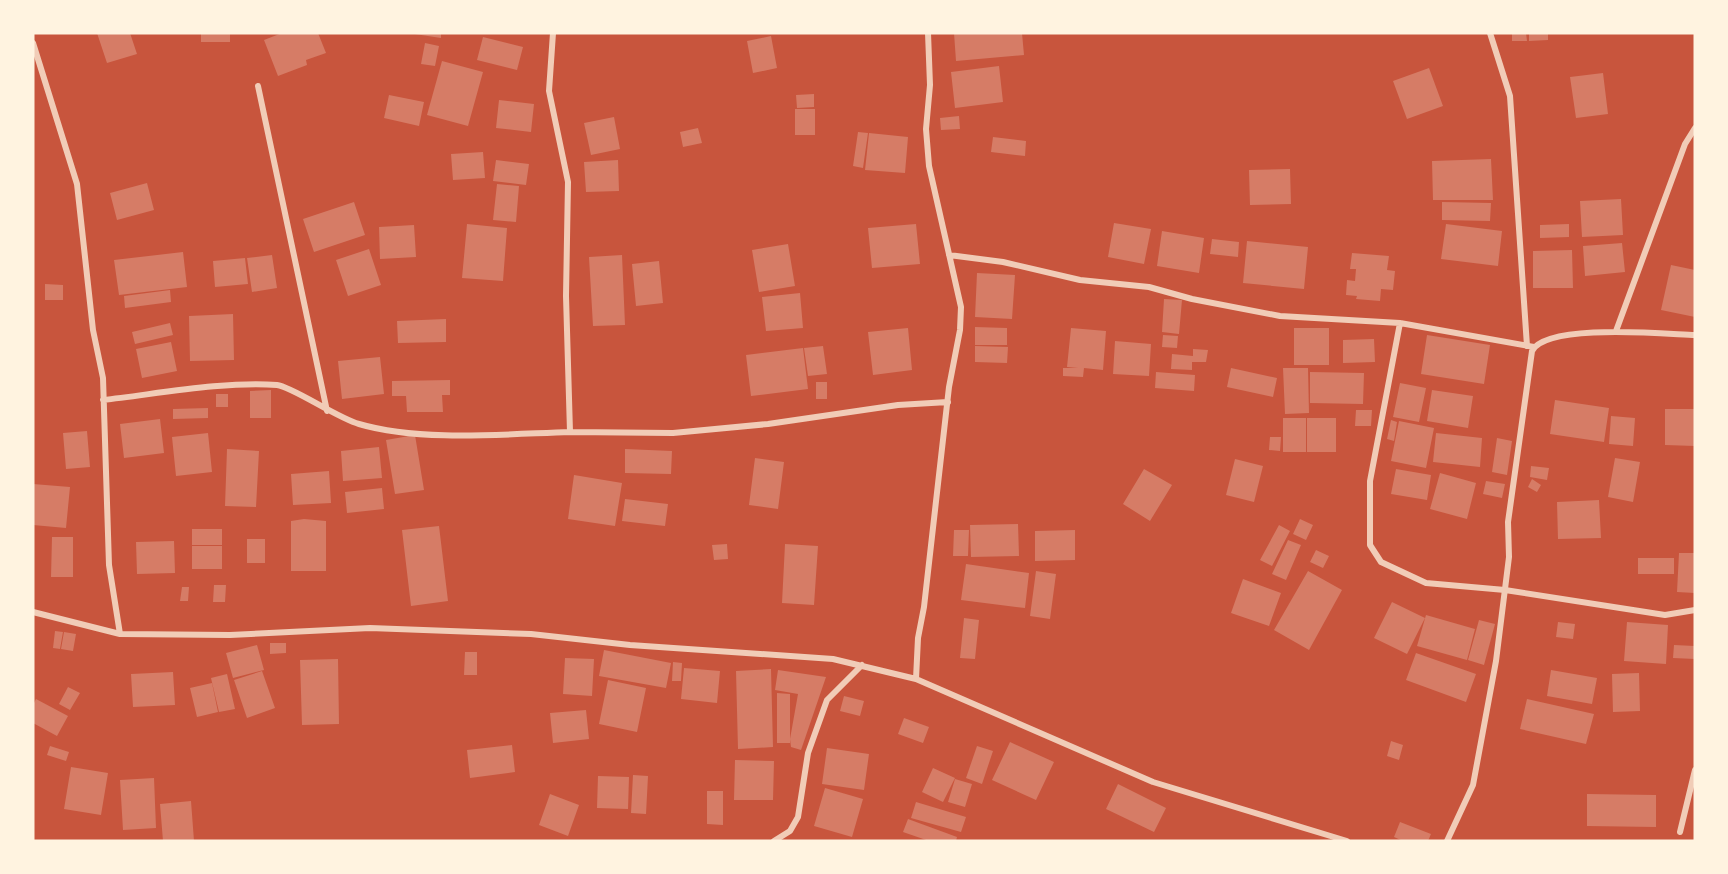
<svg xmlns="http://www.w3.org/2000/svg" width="1728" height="874" viewBox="0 0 1728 874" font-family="Poppins,sans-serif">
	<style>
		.building { fill: #d67c66 }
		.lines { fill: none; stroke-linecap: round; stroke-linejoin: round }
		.minor { stroke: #f1ccb7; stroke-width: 6 }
	</style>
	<rect width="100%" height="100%" fill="#c8553d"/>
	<path class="building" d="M97,33H130L137,54L107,63Z
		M201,33H230V42H201Z
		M282,33H318L326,53L306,60L307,65L278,76L264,40Z
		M408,33H441V38Z
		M954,33H1022L1024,55L956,61Z
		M1512,33H1526L1527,41H1512Z
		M1529,33H1548V40L1529,41Z
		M771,36L777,68L753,73L747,41Z
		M483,37L523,47L517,70L477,60Z
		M425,43L439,46L435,66L421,64Z
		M442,61L483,72L468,126L427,115Z
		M999,66L1003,102L955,108L951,72Z
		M1429,68L1443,106L1407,119L1393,81Z
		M1603,73L1608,114L1576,118L1570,77Z
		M814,94V107L797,108L796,95Z
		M389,95L424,102L419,126L384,118Z
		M499,100L534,104L531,132L496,128Z
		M795,109H815V135H795Z
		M959,116L960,129L941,130L940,118Z
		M614,117L620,149L591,155L584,123Z
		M698,128L702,143L683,147L680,132Z
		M858,132L868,133L863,168L853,166Z
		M869,133L908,137L905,173L865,170Z
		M993,137L1026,141L1025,156L991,152Z
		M483,152L485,178L453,180L451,154Z
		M1491,159L1493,200H1433L1432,161Z
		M496,160L529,164L526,185L493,181Z
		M618,160L619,191L586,192L584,162Z
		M1290,169L1291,204L1250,205L1249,170Z
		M147,183L154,210L117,220L110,193Z
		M497,184L519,186L516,222L493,220Z
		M1621,199L1623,235L1582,237L1580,201Z
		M354,202L365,235L314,252L303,219Z
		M1442,202L1491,203L1490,221L1442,220Z
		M1114,223L1151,229L1144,264L1108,257Z
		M467,224L507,228L503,281L462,278Z
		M916,224L920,264L872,268L868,228Z
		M1446,224L1502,231L1498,266L1441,259Z
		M1569,224V237L1540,238V225Z
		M414,225L416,257L380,259L379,227Z
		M1162,231L1204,238L1199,273L1157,266Z
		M1212,239L1239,242L1238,257L1210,254Z
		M1247,241L1308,247L1304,289L1243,283Z
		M1622,243L1625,272L1585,276L1583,246Z
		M788,244L795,286L759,292L752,250Z
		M369,249L381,285L348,296L336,260Z
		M1572,250L1573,288H1533V251Z
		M183,252L187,287L119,295L114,260Z
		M1352,253L1389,256L1387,270L1395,271L1393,290L1381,289L1380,301L1356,299L1357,296L1346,295L1347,280L1355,281L1356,269H1350Z
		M272,255L277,288L252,292L247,258Z
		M622,255L625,325L593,326L589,257Z
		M245,258L248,284L215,287L213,261Z
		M659,261L663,303L636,306L632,264Z
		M1671,265L1695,270V317L1661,310Z
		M977,273L1015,275L1012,319L975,317Z
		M45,284L63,285V300H45Z
		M170,290L171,302L125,308L124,296Z
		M800,293L803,328L766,331L762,297Z
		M1164,299L1182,300L1179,334L1162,332Z
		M233,314L234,360L190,361L189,316Z
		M446,319V342L398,343L397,321Z
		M170,323L173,335L135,344L132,332Z
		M975,327L1007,328V345H975Z
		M908,328L912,370L873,375L868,332Z
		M1071,328L1106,331L1103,370L1084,368L1083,377L1063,376V368H1078L1067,367Z
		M1294,328H1329V365H1294Z
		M1163,335L1178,336L1177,348L1162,347Z
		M1427,335L1490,345L1484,384L1421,374Z
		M1374,339L1375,362L1343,363V340Z
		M1115,341L1151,344L1149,376L1113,374Z
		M171,342L177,371L142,378L136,349Z
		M823,346L827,374L808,376L804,348Z
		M975,346L1008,347L1007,363L975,362Z
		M803,348L808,389L751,396L746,355Z
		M1193,349L1208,350L1206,362H1192V370L1171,369L1172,354L1193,356Z
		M380,357L384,394L342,399L338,361Z
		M1231,368L1277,378L1273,397L1227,387Z
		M1283,368H1308L1309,413L1285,414Z
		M1156,372L1195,375L1194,391L1155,388Z
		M1310,372L1364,373L1363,404L1310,403Z
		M450,380V395H442L443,412H407L406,396H392V381Z
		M816,382H827V399H816Z
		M1400,383L1426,388L1419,422L1393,417Z
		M271,390V418H250V391Z
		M1432,390L1473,396L1468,428L1427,421Z
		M216,394H228V407H216Z
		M1555,400L1609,408L1604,442L1550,434Z
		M208,408V418L173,419V409Z
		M1665,409H1695V446L1665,445Z
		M1356,410H1372L1371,426H1355Z
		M1611,416L1635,418L1633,446L1609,444Z
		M1283,418H1306V452H1283Z
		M1307,418H1336V452H1307Z
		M160,419L164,453L124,458L120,424Z
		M1391,420L1397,422L1394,441L1387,439Z
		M1399,421L1434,428L1426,468L1391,461Z
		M87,431L90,467L66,469L63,433Z
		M208,433L212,472L176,476L172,437Z
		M1436,433L1482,438L1480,467L1433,462Z
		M415,435L424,490L395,494L386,440Z
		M1270,437H1281L1280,451L1269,450Z
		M1497,438L1512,441L1507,475L1492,472Z
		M379,447L382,478L343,481L341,451Z
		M227,449L259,451L256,507L225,506Z
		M625,449L672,451L671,474L625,473Z
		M755,458L784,462L778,509L749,505Z
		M1615,458L1640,462L1633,502L1608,497Z
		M1235,459L1263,466L1254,502L1226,495Z
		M1531,466L1549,468L1547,480L1530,477Z
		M1144,469L1172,485L1150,521L1123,504Z
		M1396,469L1431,475L1427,500L1391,494Z
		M329,471L331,503L293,505L291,474Z
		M1440,473L1476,483L1467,519L1430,509Z
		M574,475L622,483L615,526L568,519Z
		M1532,479L1541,485L1537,492L1528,487Z
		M1486,481L1505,484L1502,498L1483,494Z
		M33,484L70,487L66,528L33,525Z
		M382,488L384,509L347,513L345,492Z
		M625,499L668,504L665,526L622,521Z
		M1599,500L1601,538L1558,539L1557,502Z
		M304,519L326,521V571H291V521Z
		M1300,519L1313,525L1306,540L1293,534Z
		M1018,524L1019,556L971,557L970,525Z
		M1279,525L1290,531L1272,566L1260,560Z
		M439,526L448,601L411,606L402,530Z
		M192,529H222V545H192Z
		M954,530H969L968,556H953Z
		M1075,530V560L1035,561V531Z
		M52,537H73V577H51Z
		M247,539H265V563H247Z
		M1288,540L1301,545L1286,580L1272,574Z
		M174,541L175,573L137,574L136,542Z
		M727,544L728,559L714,560L712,545Z
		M785,544L818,546L814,605L782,603Z
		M192,546H222V569H192Z
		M1316,550L1329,556L1323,568L1310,562Z
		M1679,553H1695V593L1677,592Z
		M1638,558H1674V574H1638Z
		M966,564L1029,573L1025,608L961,600Z
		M1036,571L1056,574L1050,619L1030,616Z
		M1308,571L1342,590L1309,650L1274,630Z
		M1243,579L1281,593L1269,626L1231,613Z
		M214,585H226L225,602H213Z
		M182,587H189L188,601H180Z
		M1392,602L1425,618L1407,654L1374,638Z
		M1426,615L1475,629L1467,660L1417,646Z
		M964,618L979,620L975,659L960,658Z
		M1479,620L1495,624L1484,665L1468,660Z
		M1558,622L1575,624L1573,639L1556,637Z
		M1627,622L1668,625L1666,664L1624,661Z
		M55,631L63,632L60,649L53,648Z
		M64,632L76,634L73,651L61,649Z
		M270,643H286V653L270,654Z
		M257,645L264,670L233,678L226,653Z
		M1674,645L1695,646V659L1673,658Z
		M604,650L671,663L666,688L599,676Z
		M465,652H477V675H464Z
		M1416,653L1476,674L1466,702L1406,680Z
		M565,658L594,659L592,696L563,694Z
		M338,659L339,724L302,725L300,660Z
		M673,662L682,663L681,681H672Z
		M684,668L720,671L717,703L681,699Z
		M771,669L773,747L738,749L736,671Z
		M778,670L826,677L801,750L791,747L790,739L798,694L775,690Z
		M1551,670L1597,678L1592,704L1547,696Z
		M262,671L275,708L247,718L234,680Z
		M173,672L175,705L133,707L131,674Z
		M1639,673L1640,711L1613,712L1612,674Z
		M227,674L235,709L219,712L211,678Z
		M608,680L646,688L637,732L599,724Z
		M212,683L218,712L197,717L190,688Z
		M68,687L80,693L70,710L59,704Z
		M777,693L790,694V743H777Z
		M844,696L864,701L860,716L840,711Z
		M36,699L68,716L57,736L33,723V705Z
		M1527,699L1594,714L1586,744L1520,729Z
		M586,710L589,739L553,743L550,713Z
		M904,718L929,727L923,743L898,734Z
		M1391,741L1403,745L1399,760L1387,756Z
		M1010,742L1054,762L1036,800L992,780Z
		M512,745L515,772L470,778L467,750Z
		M50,746L69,752L66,761L47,755Z
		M977,746L993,751L982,784L966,778Z
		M827,748L869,754L864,790L822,784Z
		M735,760L774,761L773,800H734Z
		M71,767L108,773L101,815L64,809Z
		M933,768L955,778L943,802L922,792Z
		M633,775L648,776L646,814L631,813Z
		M598,776L629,777L628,809L597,808Z
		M154,778L156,828L123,830L120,780Z
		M955,779L972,784L965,807L948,802Z
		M1118,784L1166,808L1154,832L1106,809Z
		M825,788L863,799L852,837L814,826Z
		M707,791H723V825L707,824Z
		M550,794L579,805L568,836L539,825Z
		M1587,794L1656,795V827L1587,826Z
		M191,801L194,841H163L160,804Z
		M916,802L966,817L961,832L911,818Z
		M908,819L957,837L956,841H929L903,832Z
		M1400,822L1431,834L1428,841H1403L1394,837Z"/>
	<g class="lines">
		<path class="minor" d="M1490,33L1510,96L1527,346
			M33,43L77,184L93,330L103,378L109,565L120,634
			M258,86L327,411
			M949,255L1003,262L1080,280L1149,287L1192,299L1280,316L1400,323L1534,347
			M1400,323L1370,481V545L1381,562L1426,583L1505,590L1665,615L1695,610
			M1616,331L1685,144L1695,128
			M103,400C157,394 224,381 277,385C293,387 337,418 359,424C420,442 506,434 570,432L566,296L568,182L549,91L553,33
			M570,432L673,433L768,424L898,405L948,402
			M33,612L120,634L230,635L370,628L531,634L630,645L833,659L916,679L1153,782L1347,841
			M916,679L918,638L924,607L949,387L960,330L961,307L929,166L926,129L930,85L928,33
			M1680,832L1695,770
			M774,841L790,831L798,817L808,753L827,700L862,665
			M1447,841L1473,785L1496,661L1509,557L1508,522L1532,351C1547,323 1664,334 1695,335"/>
	</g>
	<rect width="1728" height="874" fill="none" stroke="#fff3e0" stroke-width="69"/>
</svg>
